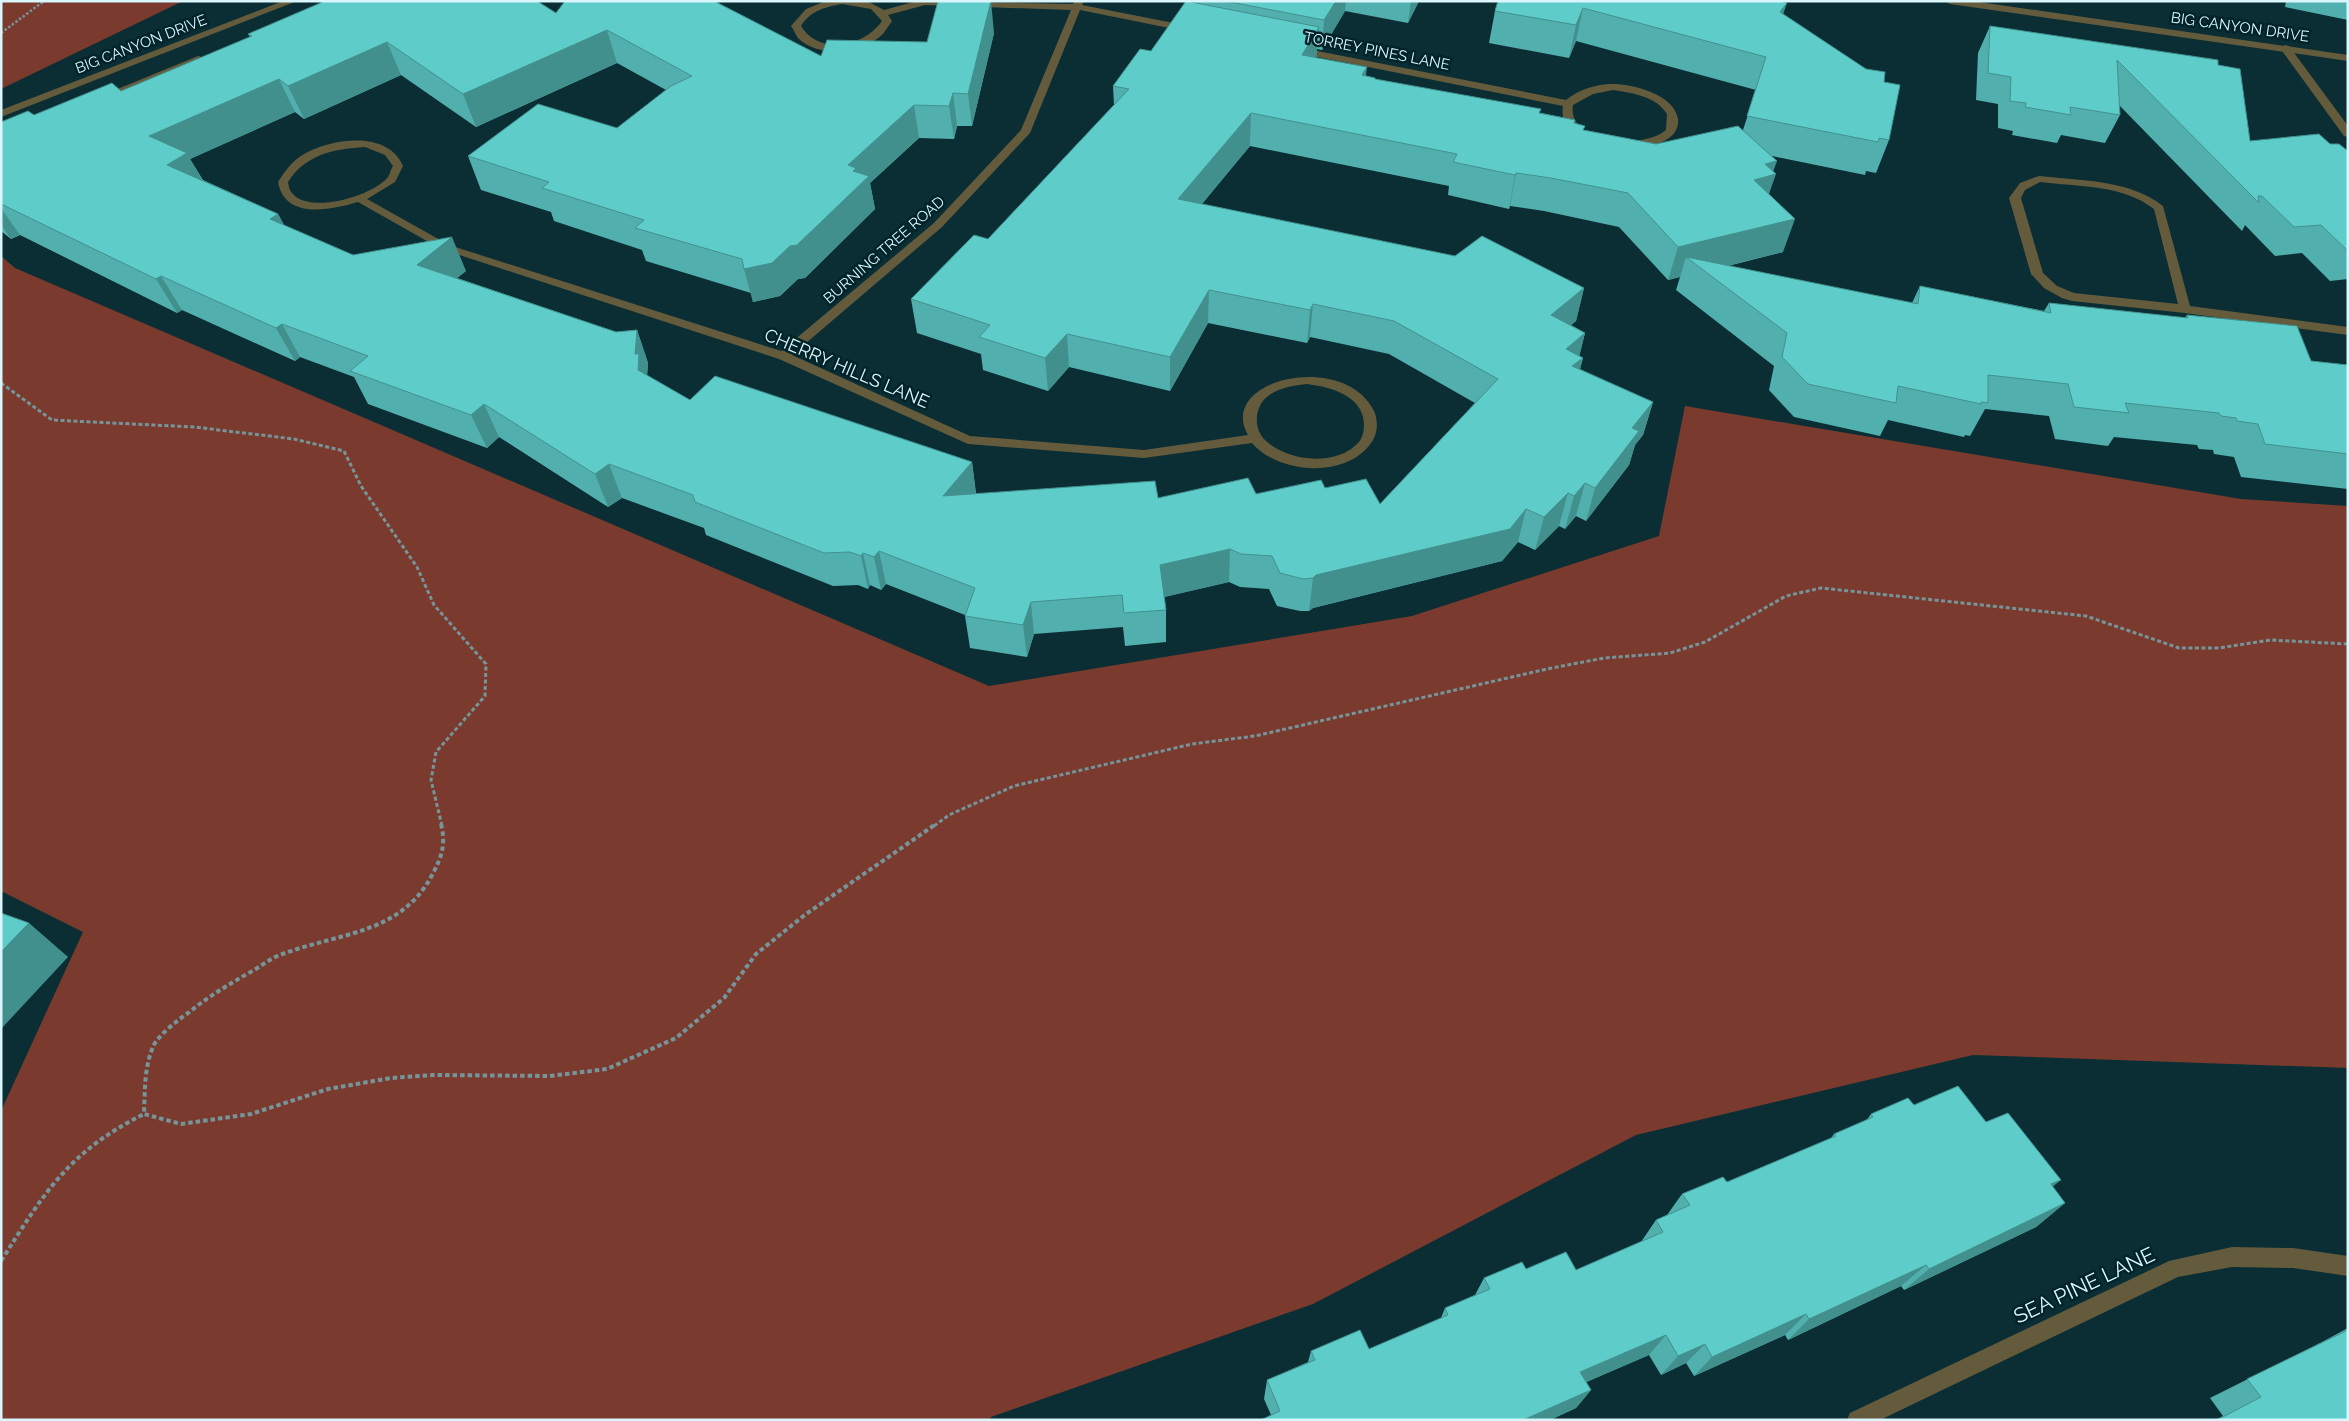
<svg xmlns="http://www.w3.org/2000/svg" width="2349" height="1421" viewBox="0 0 2349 1421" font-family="Raleway,sans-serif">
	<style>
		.green { fill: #7a3b2e }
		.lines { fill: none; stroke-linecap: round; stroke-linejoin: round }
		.path-far2 { stroke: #75959b; stroke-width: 2.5; stroke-dasharray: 2.5 2; stroke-linecap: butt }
		.path-far1 { stroke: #75959b; stroke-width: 3; stroke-dasharray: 4 2.5; stroke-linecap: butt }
		.path { stroke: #75959b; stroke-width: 4; stroke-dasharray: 4.5 3; stroke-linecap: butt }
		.minor { fill: #645b3c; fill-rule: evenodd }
		.tertiary { fill: #645b3c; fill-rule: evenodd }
		.wall { fill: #51b0ae }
		.shaded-wall { fill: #42908d }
		.building { fill: #5ecdca; stroke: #42908d }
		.labels { text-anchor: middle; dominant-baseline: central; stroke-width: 5; stroke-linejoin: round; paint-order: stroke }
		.far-street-label { font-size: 15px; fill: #daf6fc; stroke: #01242a }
		.street-label { font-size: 18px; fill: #daf6fc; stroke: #01242a }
		.near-street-label { font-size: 21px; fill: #daf6fc; stroke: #01242a }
	</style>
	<rect width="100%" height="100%" fill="#0b2e34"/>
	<path class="green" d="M1,1H183L1,89Z
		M1,256L15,268L989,686L1412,616L1659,536L1685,406L2241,499L2348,506V1068L1973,1055L1636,1135L1313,1304L991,1417L989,1420H1V1111L83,932L1,891Z"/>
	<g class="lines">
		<path class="path-far2" d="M1,33L44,1"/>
		<path class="path-far1" d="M1,383L52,420L194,427L294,439L344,451L361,486L417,567L434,605L486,664L485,696L436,752L431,780L442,826
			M934,826L949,815L1014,786L1192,744L1255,736L1547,669L1604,658L1670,653L1705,642L1786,596L1821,588L2086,616L2179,648H2219L2270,640L2348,644"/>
		<path class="path" d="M441,824C446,844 442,857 432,875C401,935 336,933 280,955C271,958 263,965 254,970C231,983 209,996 188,1013C178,1020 157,1036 153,1047C144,1068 145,1091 144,1114L181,1124L251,1114L328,1089L391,1078L434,1075L550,1076L607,1069L676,1038L724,998L756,954L806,914L936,824
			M1,1261C45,1192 68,1152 144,1114"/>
		<path class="minor" d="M826,1H867L884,10L917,1L1073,4L1074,1H1084L1082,5L1189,26L1194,29L1189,32L1080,10L1030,133L942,227L792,355L970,436L1144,450L1248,435C1216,379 1344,350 1374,411C1378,420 1378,431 1373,440C1350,479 1279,475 1252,443L1144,458L968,444L779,359L441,249L358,202C330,210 285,220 278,182C285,171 292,161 304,154C332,138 388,130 403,166L395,182L367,199L449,245L781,351L934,223L1021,130L1071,10L925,5L888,15L892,21C889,25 886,30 883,34C864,52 820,59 799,39C796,36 794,30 791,26L806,9ZM842,4L871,9L882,21C864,47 819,56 801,26C810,11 825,7 842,4ZM365,147L385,155L393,166C391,169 390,174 388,177C373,196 309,215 292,193C289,190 289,186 288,182C306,154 334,149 365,147ZM1307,384C1330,387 1363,395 1364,424C1364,430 1363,437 1359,442C1337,467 1287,462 1265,440C1259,434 1256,425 1257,416C1260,391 1287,386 1307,384Z
			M2285,45L2289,46L2348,126V137L2344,136L2280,48Z
			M1297,47L1566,100C1578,90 1596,84 1612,84C1633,84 1674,94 1678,119C1683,163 1553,155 1563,106L1293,52V48ZM1613,90C1632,93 1656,96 1667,114L1666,130C1644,150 1566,144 1573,105L1593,94Z
			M2039,176C2080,181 2129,179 2163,206L2190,306L2348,327V335L2185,313L2072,301L2062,298L2044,288L2031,274L2009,198L2020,183ZM2040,182C2078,187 2122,184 2154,209L2178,304L2074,293L2057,286L2043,273L2021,198L2025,190Z
			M2232,1247L2293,1248L2348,1256V1276L2293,1268L2232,1267L2178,1277L1880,1420H1847L1850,1413L2169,1261Z"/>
		<path class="tertiary" d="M283,1H297L1,117V110Z
			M1945,1H1972L2348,55V61L1950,4Z
			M198,56L202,57V61L107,99L103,100L98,97Z"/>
	</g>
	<path class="wall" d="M1192,1H1419L1408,23L1345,11L1322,50L1317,49L1316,58L1375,79L1575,120L1574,123L1584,130L1656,144L1743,130L1756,90L1576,41L1569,58L1489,43L1495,11L1498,1L1783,14L1884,82L1889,140L1876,173L1866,171L1865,175L1772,156L1773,172L1769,194L1783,252L1728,266L1912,303L1920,286L2044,311L2049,303L2185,318L2187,315L2311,361L2348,365V489L2241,477L2234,457L2214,454L2213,450L2199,449L2197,445L2114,437L2108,446L2055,439L2049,416L1985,409L1970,436L1965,435L1964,437L1888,420L1880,436L1794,417L1769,390L1774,366L1676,290L1680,277L1668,280L1619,227L1544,211L1510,206L1509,209L1448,195L1449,186L1250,146L1202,204L1584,288L1576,321L1571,325L1585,333L1579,356L1583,358L1580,369L1653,402L1643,435L1635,445L1629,465L1586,521L1576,516L1565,529L1559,526L1535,550L1518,542L1502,561L1313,608L1309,611H1300L1277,606L1269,589L1240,587L1229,582L1164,597L1166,610V642L1125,646L1123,627L1034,634L1027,657L970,648L965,616V615L886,584L881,590L870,585L868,589L858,585L833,586L706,535L704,528L622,498L608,507L499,437L487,448L368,404L354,377L300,357L295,361L182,310L177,313L20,235L11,239L1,231V122L34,115L121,91L250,37L248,34L556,13L821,56L994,33L972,126H957L954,139L919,138L870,183L875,209L805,278L798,279L780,296L753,302L751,293L646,261L642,250L554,221L551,212L481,190L468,156L617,128L666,90L617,63L476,127L401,75L304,119L295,112L190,159L203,180L278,214L284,225L353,255L466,271L457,278L616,332L637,330L648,363L647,376L690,400L972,462L976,493L1158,498L1256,494L1325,488L1380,504L1475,403L1389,354L1310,337L1307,343L1208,323L1170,391L1069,367L1048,391L983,370L981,354L917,333L911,299L988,239L1114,105L1113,86L1151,51Z
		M2286,1H2348V20L2285,7Z
		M1990,26L2218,65L2250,141L2330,144L2348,151V279L2330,281L2302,253L2275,256L2245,225L2242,231L2119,105L2120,115L2105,143L2061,135L2057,143L2012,135L2013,131L1998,128V104L1976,100L1978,53Z
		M1914,1105L1986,1122L2052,1187L2065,1203L2036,1227L1904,1290L1901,1286L1788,1340L1785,1335L1694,1376L1686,1363L1661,1375L1649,1355L1586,1382L1591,1390L1576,1408L1550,1420H1261L1271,1415L1264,1399L1267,1380L1308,1362L1311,1351L1369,1349L1441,1318L1445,1308L1475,1295L1484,1278L1526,1269L1576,1270L1641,1242L1656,1220L1667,1215L1682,1194L1727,1182L1831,1138L1834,1134L1866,1121L1871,1114Z
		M2348,1328V1420H2215L2223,1416L2210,1398L2322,1342Z"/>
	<path class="shaded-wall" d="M991,1L994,33L972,126L968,94Z
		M1336,1H1346L1345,11L1322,50L1324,20Z
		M1411,1H1419L1408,23Z
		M1787,3L1776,35L1780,12Z
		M1583,8L1576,41L1569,58L1576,25Z
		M1319,27L1316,59L1302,55Z
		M607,30L617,63L476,127L463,94Z
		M387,42L401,75L304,119L288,86Z
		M1367,67L1363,100L1362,75Z
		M279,79L295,112L190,159L206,186L186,198L149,136Z
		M953,93L957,126L954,139L949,106Z
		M914,105L919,138L870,183L875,209L805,278L798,279L780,296L753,302L744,269L848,165Z
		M1251,113L1250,146L1178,232V199Z
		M1777,161L1772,175L1776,174L1764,208L1754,180L1765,164Z
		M1516,173L1510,206L1509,209L1515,175Z
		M1,208L20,235L11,239L1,225Z
		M278,214L296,247L270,219Z
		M1795,219L1783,252L1705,271L1686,257L1680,277L1668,280L1678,247Z
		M452,237L466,271L432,298L417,265Z
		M161,276L182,310L177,313L156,279Z
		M1584,288L1576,321L1543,348L1551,315Z
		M1209,290L1208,323L1170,391V357Z
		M1313,304L1310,337L1307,343L1310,310Z
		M282,324L300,357L295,361L276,328Z
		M637,330L648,363L647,378L638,370L635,354Z
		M1585,333L1578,362L1583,358L1574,391L1566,349Z
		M1067,334L1069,367L1048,391L1045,358Z
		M1653,402L1643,435L1635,445L1629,465L1586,521L1595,488L1632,428Z
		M484,404L499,437L487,448L471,415Z
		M972,462L976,496H943Z
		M609,464L622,498L608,507L595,474Z
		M1585,483L1576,516L1565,529L1574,496Z
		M1568,493L1559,526L1535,550L1544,517Z
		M1526,509L1518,542L1502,561L1313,608L1309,611L1313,578L1316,575Z
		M1230,549L1229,582L1160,598V565Z
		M879,551L886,584L881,590L874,557Z
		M863,553L870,585L868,589L861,556Z
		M1031,602L1034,634L1027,657L1023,625Z
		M29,923L68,957L1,1029V952Z
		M2061,1180L2032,1203L2051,1184Z
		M2065,1203L2036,1227L1904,1290L1929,1269Z
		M1926,1265L1901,1286L1788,1340L1809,1319Z
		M1806,1314L1785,1335L1694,1376L1712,1357Z
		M1666,1335L1649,1355L1566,1391L1580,1372Z
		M1705,1344L1686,1363L1661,1375L1678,1356Z
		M1591,1390L1576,1408L1550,1420H1523Z"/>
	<path class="building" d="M325,1H537L556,13L565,1H714L821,56L827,40L927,42L938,1H991L968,94L953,93L949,106L914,105L848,165L856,168L853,171L869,176L797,245L790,246L772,263L744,269L742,259L635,228L644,220L542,188L549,182L468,156L538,104L617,128L671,86L692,76L607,30L463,94L387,42L288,86L279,79L149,136L187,153L167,165L278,214L270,219L353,255L452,237L417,265L616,332L637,330L635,354H639L638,370L690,400L715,376L972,462L943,496L1155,481L1158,498L1248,478L1256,494L1321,480L1325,488L1366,479L1380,504L1498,379L1394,321L1313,304L1310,310L1209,290L1170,357L1067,334L1045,358L979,337L990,325L911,299L974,235L988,239L1129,89L1113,86L1140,49L1151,51L1186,1L1319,27L1302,55L1367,67L1362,75L1375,78V79L1541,109L1539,113L1575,120L1574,123L1585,126L1583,130L1656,144L1738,126L1777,161L1765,164L1776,174L1754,180L1795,219L1678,247L1628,193L1551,178L1516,173L1515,175L1453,162L1457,154L1251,113L1178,199L1455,256L1482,236L1584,288L1551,315L1585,333L1566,349L1583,358L1572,366L1653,402L1632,428L1639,431L1595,488L1585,483L1574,496L1568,493L1544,517L1526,509L1510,529L1316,575L1313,578L1303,579L1280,573L1272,556L1241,554L1230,549L1160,565L1166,610L1124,613L1122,595L1031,602L1023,625L965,616L975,588L879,551L874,557L863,553L861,556L850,552L824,553L695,502L693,495L609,464L595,474L484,404L471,415L350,371L368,356L282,324L276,328L161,276L156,279L1,204V122L28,111L34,115L112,83L121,91L252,36L248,34Z
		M1225,1H1336L1324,20Z
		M1498,1H1781L1787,3L1780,12L1866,69L1885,72L1884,82L1900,85L1889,140L1879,138L1878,142L1747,116L1766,57L1583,8L1576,25L1495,11Z
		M1990,26L2218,60V65L2240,69L2250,141L2319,134L2330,144H2339L2348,151V251L2321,225L2294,227L2262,196H2258L2259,203L2117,60L2120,115L2070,107L2071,115L2025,107L2026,103L2010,101L2011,77L1988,73Z
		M1686,257L1918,304L1920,286L2051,313L2049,303L2188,318L2187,315L2297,326L2311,361L2348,365V454L2265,444L2258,424L2237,421L2236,418L2221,416L2219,413L2125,403L2129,413L2074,407L2068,384L1988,375V403L1981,402V404L1898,386L1896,403L1808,384L1782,357L1787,333Z
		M1,913L29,923L1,952Z
		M1958,1086L1986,1122L2008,1113L2061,1180L2051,1184L2065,1203L1929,1269L1926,1265L1809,1319L1806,1314L1712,1357L1705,1344L1678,1356L1666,1335L1580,1372L1591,1390L1523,1420H1261L1280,1411L1267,1380L1315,1360L1311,1351L1360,1330L1369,1349L1448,1315L1445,1308L1490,1289L1484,1278L1522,1262L1526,1269L1566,1252L1576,1270L1663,1232L1656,1220L1690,1205L1682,1194L1723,1177L1727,1182L1836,1136L1834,1134L1873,1117L1871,1114L1908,1098L1914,1105Z
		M2348,1330V1420H2217L2261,1397L2247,1379Z"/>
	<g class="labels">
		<g class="far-street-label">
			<text transform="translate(2240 27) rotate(8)">BIG CANYON DRIVE</text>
			<text transform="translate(141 44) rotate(-21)">BIG CANYON DRIVE</text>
			<text transform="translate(1377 51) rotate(11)">TORREY PINES LANE</text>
			<text transform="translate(884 250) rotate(-41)">BURNING TREE ROAD</text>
		</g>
		<g class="street-label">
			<text transform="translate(847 368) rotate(23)">CHERRY HILLS LANE</text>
		</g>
		<g class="near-street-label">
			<text transform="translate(2084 1285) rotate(-25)">SEA PINE LANE</text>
		</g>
	</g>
	<rect width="2349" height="1421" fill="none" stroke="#daf6fc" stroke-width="5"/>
</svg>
